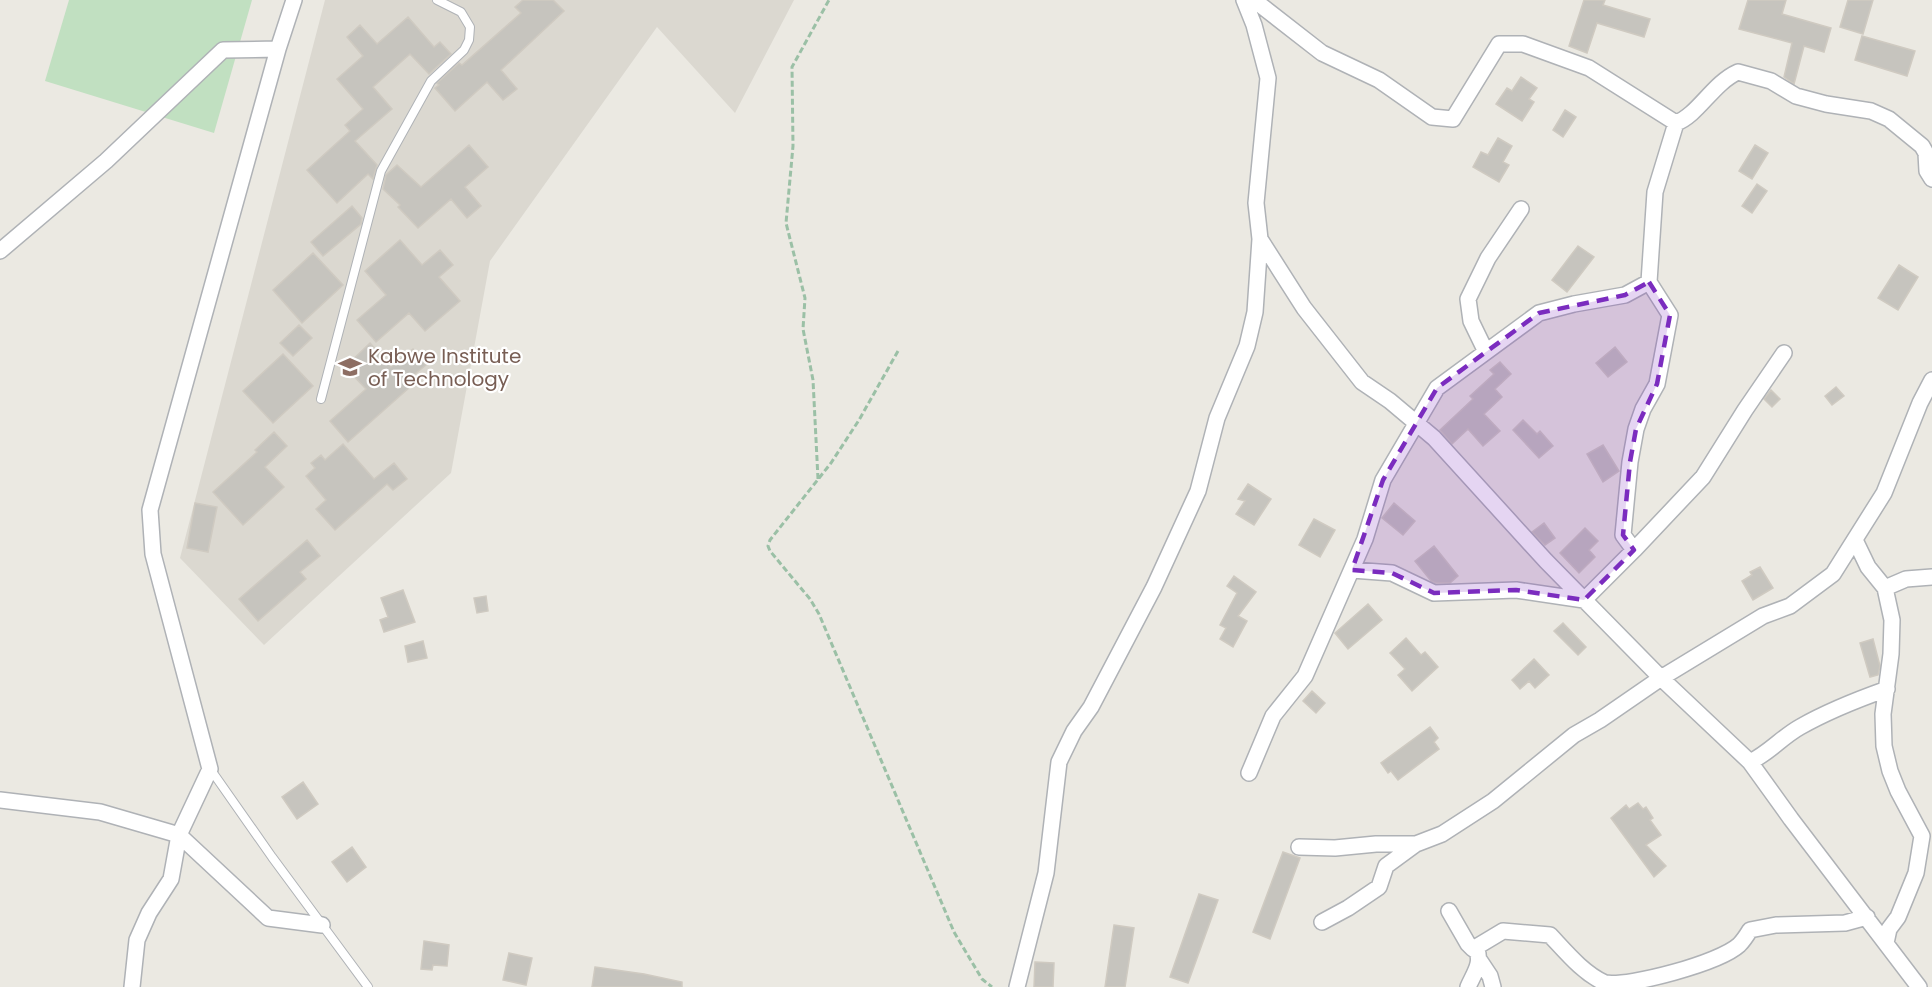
<svg xmlns="http://www.w3.org/2000/svg" width="1932" height="987" viewBox="0 0 1932 987" font-family="Poppins,sans-serif">
	<style>
		.education { fill: #dbd8d0 }
		.green { fill: #c1e0c1 }
		.building { fill: #c6c4be; stroke: #cfcac1; stroke-width: 1.5 }
		.lines { fill: none; stroke-linecap: round; stroke-linejoin: round }
		.lane-casing { stroke: #afb2b6; stroke-width: 10 }
		.street-casing { stroke: #afb2b6; stroke-width: 18 }
		.path { stroke: #9bc0a6; stroke-width: 3; stroke-dasharray: 6 3; stroke-linecap: butt }
		.lane { stroke: #fff; stroke-width: 8 }
		.street { stroke: #fff; stroke-width: 15 }
		.marked { fill: #7b2cbf; fill-opacity: 0.2; stroke: #7b2cbf; stroke-width: 4.5; stroke-dasharray: 12 8; stroke-linejoin: round }
		.labels { text-anchor: middle; dominant-baseline: central; stroke-width: 4.5; stroke-linejoin: round; paint-order: stroke }
		.education-label { font-size: 20px; fill: #785e54; stroke: #fff; text-anchor: start }
	</style>
	<rect width="100%" height="100%" fill="#ebe9e2"/>
	<path class="education" d="M325,0H794L735,113L657,27L490,261L451,473L264,645L180,558Z"/>
	<path class="green" d="M69,0H252L214,133L45,81Z"/>
	<path class="building" d="M523,0H553L564,11L501,70L517,89L503,100L487,82L455,111L435,88L439,85L437,83L459,63L462,65L521,13L515,7Z
		M1584,0H1605L1603,5L1650,19L1644,37L1597,23L1587,53L1569,46Z
		M1748,0H1786L1782,14L1831,28L1824,52L1804,46L1794,84L1784,77L1792,43L1739,29Z
		M1848,0H1873L1863,34L1840,27Z
		M408,17L434,47L440,42L451,54L429,74L410,54L373,87L392,109L355,141L377,165L373,179L368,174L337,203L307,170L350,131L345,125L363,109L337,79L363,56L347,37L360,25L377,44Z
		M1862,36L1915,51L1907,76L1855,60Z
		M1521,77L1537,88L1529,99L1534,102L1522,121L1496,104L1507,88L1512,91Z
		M1565,110L1576,117L1563,137L1553,130Z
		M1498,138L1512,146L1503,162L1509,165L1499,182L1473,167L1481,152L1488,155Z
		M469,145L488,167L465,187L481,206L467,218L451,199L418,228L398,207L400,205L383,189L386,175L397,165L421,187Z
		M1755,145L1768,153L1752,179L1739,171Z
		M1757,184L1767,191L1752,213L1742,206Z
		M352,206L362,218L361,224L323,256L311,242Z
		M400,240L422,265L440,250L453,265L439,277L460,301L425,331L409,313L376,342L357,320L386,295L365,271Z
		M1578,246L1594,257L1567,292L1552,280Z
		M313,253L343,285L302,323L273,290Z
		M1899,265L1918,277L1898,310L1878,298Z
		M299,325L312,338L293,356L280,343Z
		M370,343L391,367L413,349L426,365L405,382L410,387L348,442L330,421L366,389L345,367Z
		M1615,347L1627,362L1608,377L1596,363Z
		M283,354L313,386L273,423L243,391Z
		M1500,362L1511,374L1495,389L1502,397L1484,414L1500,431L1483,446L1468,429L1452,444L1440,430L1473,399L1470,396L1494,374L1490,370Z
		M1836,387L1844,396L1832,405L1825,396Z
		M1771,390L1780,399L1772,407L1764,399Z
		M1523,420L1537,434L1540,431L1553,446L1539,458L1513,430Z
		M274,432L287,446L265,467L284,487L243,525L213,492L257,452L255,450Z
		M343,444L374,479L394,463L407,479L393,490L387,484L335,530L316,509L326,500L306,476L315,468L311,463L321,455L325,460Z
		M1603,445L1619,471L1603,482L1587,454Z
		M1248,484L1271,499L1254,525L1236,514L1245,501L1238,499Z
		M195,503L217,507L208,552L187,548Z
		M1394,503L1415,521L1403,535L1382,518Z
		M1314,519L1335,530L1320,557L1299,545Z
		M1544,523L1555,538L1545,545L1532,532Z
		M1585,528L1598,541L1589,550L1595,557L1579,573L1560,553Z
		M307,540L320,556L300,572L306,579L258,621L239,599Z
		M1434,546L1458,576L1450,583H1436L1431,581L1415,561Z
		M1760,567L1773,588L1753,600L1742,581L1752,575L1750,572Z
		M1234,576L1256,592L1238,616L1247,621L1233,647L1220,639L1226,628L1220,625L1237,593L1227,586Z
		M403,590L415,622L384,632L380,620L388,617L381,598Z
		M486,596L488,611L477,613L474,598Z
		M1368,604L1382,620L1348,649L1335,633Z
		M1563,623L1586,647L1578,655L1554,631Z
		M1406,638L1421,655L1425,652L1438,667L1412,691L1398,675L1405,669L1390,653Z
		M1873,639L1880,666L1878,675L1870,677L1860,643Z
		M423,641L427,658L408,662L405,646Z
		M1534,659L1549,675L1535,688L1529,681L1520,689L1512,680Z
		M1312,691L1325,703L1316,713L1303,701Z
		M1430,727L1438,738L1434,742L1439,749L1398,780L1391,771L1388,773L1381,763Z
		M303,782L318,804L297,819L282,797Z
		M1638,803L1643,809L1646,807L1653,818L1650,820L1661,835L1646,845L1666,866L1654,877L1611,818L1626,805L1629,809Z
		M352,847L366,867L347,882L332,862Z
		M1283,852L1300,858L1270,939L1253,932Z
		M1199,894L1218,900L1188,983L1170,977Z
		M1114,925L1134,928L1125,987H1105Z
		M424,941L449,945L447,966L433,965L432,970L421,969Z
		M509,953L532,958L526,985L503,980Z
		M1035,962L1054,963L1053,987H1034Z
		M595,967L644,974L682,982V987H592Z"/>
	<g class="lines">
		<g class="lane-casing">
			<path id="lane" d="M321,399L381,171L431,81L464,50L469,40L470,27L461,12L437,0
				M211,770L272,857L368,987"/>
		</g>
		<g class="street-casing">
			<path id="street" d="M1244,0L1254,25L1268,78L1256,203L1260,239L1304,308L1362,382L1390,401L1434,438L1546,561L1661,678L1750,762L1791,819L1919,987
				M1254,0L1322,53L1379,80L1432,117L1453,119L1499,44H1523L1589,68L1676,123C1698,115 1713,83 1738,72L1771,81L1796,96L1826,104L1871,111L1889,119L1922,146L1926,153L1927,171L1932,179
				M0,251L106,161L223,50L278,49
				M1486,352L1471,321L1468,299L1488,258L1521,209
				M1855,540L1868,567L1885,588L1892,620L1891,654L1883,714L1884,746L1890,771L1898,791L1922,836L1916,873L1898,917L1889,929L1886,943
				M1634,550L1623,535L1630,462L1636,429L1643,409L1657,384L1670,315L1649,282
				M1352,570L1392,573L1434,593L1516,590L1584,600L1634,550L1703,477L1745,410L1784,353
				M1885,588L1906,579L1932,577
				M1750,762C1769,753 1782,737 1800,727C1828,711 1856,700 1887,689
				M1249,773L1273,716L1305,676L1365,539L1383,480L1437,388L1539,313L1574,304L1625,295L1649,282L1655,192L1676,123
				M0,800L100,812L179,835L268,918L322,925
				M1299,847L1335,848L1376,844H1416
				M1449,911L1468,944L1473,949L1503,931L1550,935C1566,952 1583,973 1605,983C1630,987 1719,963 1739,945C1743,941 1747,935 1750,930L1776,925L1845,923L1867,917
				M1322,922L1348,908L1379,887L1386,866L1416,844L1442,834L1493,801L1574,735L1600,720L1661,678L1763,616L1790,606L1833,574L1884,493L1920,403L1932,380
				M1480,961L1490,976L1493,987
				M132,987L137,940L149,913L171,879L179,835L210,769L153,554L150,510L278,49L294,0
				M1017,987L1046,873L1059,762L1074,731L1091,707L1154,587L1198,491L1217,418L1247,346L1255,312L1260,239
				M1468,987C1474,973 1483,963 1476,948"/>
		</g>
		<path class="path" d="M898,351L859,420L831,463L770,540L768,546L770,551L810,599L819,614L954,932L982,979L992,987
			M818,479L813,380L803,329L805,298L786,223L793,146L792,67L829,0"/>
		<use href="#lane" class="lane"/>
		<use href="#street" class="street"/>
	</g>
	<path class="marked" d="M1649,282L1670,315L1657,384L1636,429L1630,462L1623,535L1634,550L1584,600L1516,590L1434,593L1392,573L1352,570L1383,480L1437,388L1539,313L1625,295Z"/>
	<defs>
		<g id="school-bare" transform="scale(1.8)"><path d="M0-5L7-2L0 1L-7-2ZM-4 1L0 2.5L4 1V4Q0 6-4 4Z" fill="#8d6e63" stroke="#fff" stroke-width="2.5" paint-order="stroke"/></g>
	</defs>
	<g fill-rule="evenodd">
		<use href="#school-bare" x="350" y="367"/>
	</g>
	<g class="labels">
		<g class="education-label">
			<text x="368" y="356">Kabwe Institute<tspan x="368" dy="23">of Technology</tspan></text>
		</g>
	</g>
</svg>
